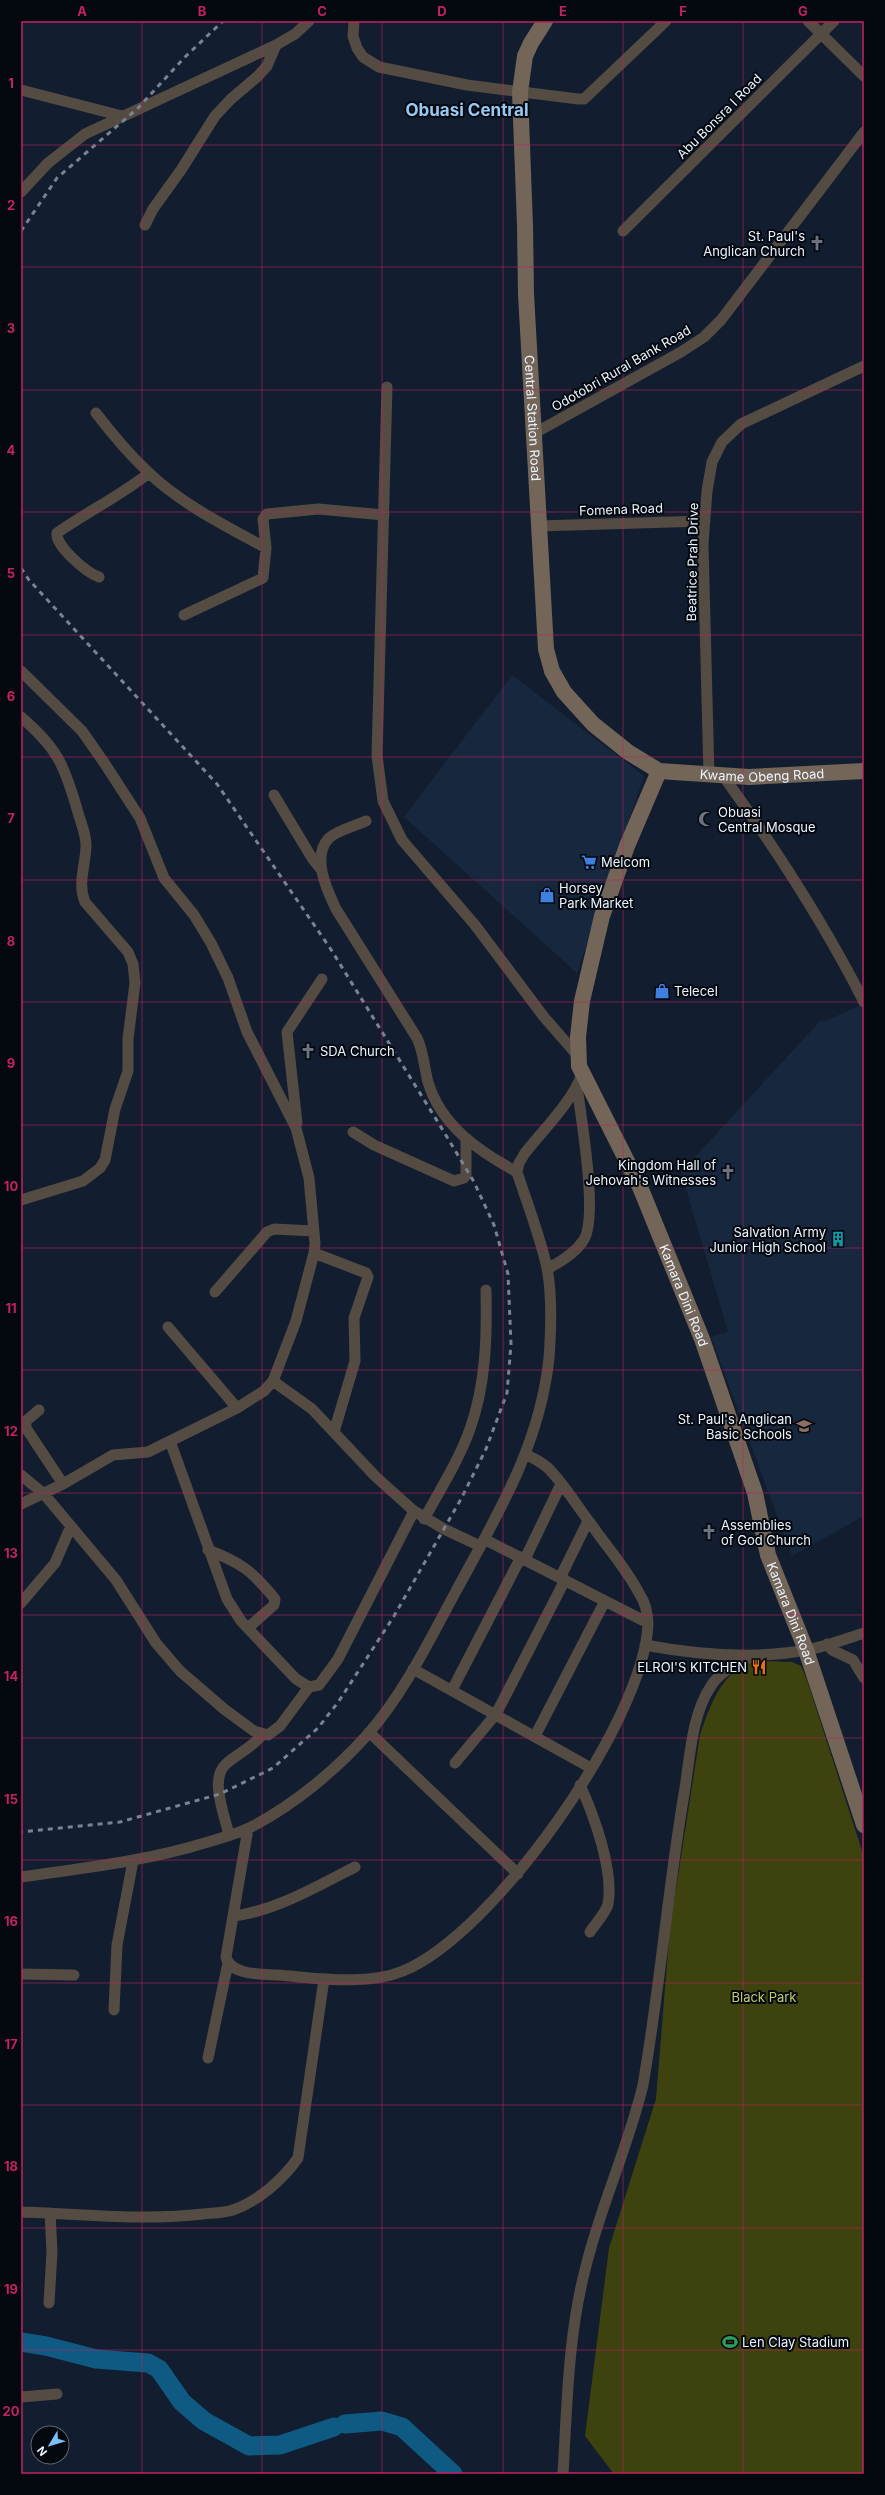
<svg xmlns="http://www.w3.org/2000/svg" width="885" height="2495" viewBox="0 0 885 2495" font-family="Inter,sans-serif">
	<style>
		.built { fill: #17273e }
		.green { fill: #3e420f }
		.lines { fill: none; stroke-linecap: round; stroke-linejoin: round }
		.river { stroke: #0f5a82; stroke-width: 19 }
		.street { stroke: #544b43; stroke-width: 11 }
		.secondary { stroke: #736558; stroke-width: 16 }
		.rail { stroke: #7a8391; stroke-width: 3; stroke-dasharray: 5 5; stroke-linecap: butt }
		.grid { fill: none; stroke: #c42363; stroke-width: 1; stroke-opacity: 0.55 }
		.labels { text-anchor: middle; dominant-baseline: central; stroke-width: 4; stroke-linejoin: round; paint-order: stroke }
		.street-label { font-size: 13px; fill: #edf4fe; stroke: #04080f }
		.poi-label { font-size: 13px; fill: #edf4fe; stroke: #04080f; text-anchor: start }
		.park-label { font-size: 13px; fill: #c3cc69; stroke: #04080f }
		.district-label { font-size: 17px; font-weight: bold; fill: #98c9f4; stroke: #04080f }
		.neatline { fill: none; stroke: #c42363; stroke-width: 1.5 }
		.grid-label { font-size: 13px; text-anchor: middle; font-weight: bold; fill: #c42363 }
	</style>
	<rect width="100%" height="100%" fill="#121e2f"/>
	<path class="built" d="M512,675L644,776L577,973L404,817Z
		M860,1002L864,1010V1516L792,1556L711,1337L728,1332L681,1172L822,1019L823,1022L859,1006L858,1003Z"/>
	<path class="green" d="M792,1662L801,1666L807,1680L864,1857V2474H614L585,2436L609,2248L656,2099L670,1927L700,1735C708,1711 720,1675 746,1665C759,1659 779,1662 792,1662Z"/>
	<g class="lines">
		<path class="river" d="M21,2342L46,2346L96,2359L148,2363L159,2369L182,2402L204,2421L249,2446L280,2445L334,2427
			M345,2424L382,2421L402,2427L453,2474"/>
		<path class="street" d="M354,21L353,36L357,48L363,57L379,67L467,85L578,99H584L666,21
			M808,21L864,76
			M21,90L122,116
			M21,192L48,163L85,134L276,45L295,34L309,21
			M145,225L153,209L181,170L215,116L231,99L258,76L267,66L276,45
			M623,231L834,21
			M387,387L377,756L383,801L402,840L475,925L544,1017L578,1056
			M96,413C112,434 129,454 148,472C181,504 226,526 266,548
			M533,434L681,352L704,337L721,320L864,132
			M538,526L705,521
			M99,577C87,573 55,546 57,533C87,512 120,496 149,473
			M184,615L263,578L266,548L263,519L267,514L318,509L384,515
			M21,671L82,731L105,764L140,818L164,878L194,915L211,943L228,978L247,1032L296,1128L309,1178L315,1243L314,1253L296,1321L273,1381L264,1391L237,1408L148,1452L113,1455L63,1484L21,1504
			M21,717C57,748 64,764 77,809C80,821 86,833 86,845C86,865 77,883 85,902L128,952L133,964L135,983L128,1039V1071L115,1109L105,1160L100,1168L83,1181L21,1200
			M709,776L703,544L707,491L712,462L722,442L741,424L864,366
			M724,777C776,849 824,923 864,1002
			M274,795L312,858L320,868
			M366,821C355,826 338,830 329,838C311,857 327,890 336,909L417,1038C424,1053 424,1067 428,1082C441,1126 480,1152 517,1172
			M297,1123L287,1032L322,979
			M353,1132L374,1145L454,1181L464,1178L466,1175V1139
			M314,1253L366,1273L368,1277L354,1318L355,1361L334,1432
			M547,1269C560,1262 574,1254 583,1241C599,1220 581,1117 577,1087
			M215,1292L267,1232L274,1229L314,1231
			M168,1327L237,1408
			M273,1381L312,1409L376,1477L414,1511L444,1529L480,1546
			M39,1410L26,1421V1428L63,1484
			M170,1441L227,1599L241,1621L296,1679L309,1687L319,1685L338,1659L414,1511
			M21,1475L44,1494L116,1580L156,1643L180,1671L224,1709L254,1731L268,1735L280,1726L309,1687
			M424,1519C440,1490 459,1460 470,1429C486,1384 487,1337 486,1290
			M484,1539L648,1623
			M208,1550C242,1563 252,1571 275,1599L274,1605L248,1628
			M525,1559L561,1484
			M560,1578L588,1521
			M21,1603L55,1563L71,1526
			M827,1644L832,1650L853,1660L864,1678
			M645,1645C698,1655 752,1660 806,1650C825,1647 845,1639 864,1633
			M413,1669L591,1768
			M452,1690L521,1557
			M369,1732L518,1874
			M535,1736L605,1601
			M455,1763L496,1714L565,1580
			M580,1785C594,1815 614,1871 608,1904C606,1913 595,1924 590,1932
			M248,1829L226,1957C231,1976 263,1974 278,1975C317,1978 367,1986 403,1971C494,1934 643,1722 648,1625C648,1613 645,1602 639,1593C626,1568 607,1547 591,1524C577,1506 564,1484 548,1468C541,1462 534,1458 526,1455
			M229,1835C225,1816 209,1779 226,1764C238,1753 252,1748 262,1735
			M21,1877C84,1868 147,1861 208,1842C224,1837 241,1833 255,1825C296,1803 337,1769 368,1734C404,1693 429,1641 455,1593C496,1517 540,1446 549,1358C551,1331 552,1294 547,1268C540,1236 527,1203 517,1172L519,1163L525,1153C544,1129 572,1102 582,1074
			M233,1916C276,1911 317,1886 355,1867
			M21,1974L74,1975
			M114,2010L117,1945L133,1861
			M208,2058L228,1963
			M21,2212C81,2214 143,2221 203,2214C212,2213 224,2213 233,2210C259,2201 283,2179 298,2158L324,1979
			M49,2303L52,2252L50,2213
			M21,2397L57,2394
			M563,2474C567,2406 568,2336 585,2270C600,2207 628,2148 643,2085C660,1987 668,1887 685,1788C690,1756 692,1714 711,1686C721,1670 739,1663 755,1655"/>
		<g class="secondary">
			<path id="s1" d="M545,21L531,43L525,56L520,92L525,225L526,294L546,649L552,671L564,692L593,724L628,752L659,771L749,777L864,771"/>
			<path id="s2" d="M659,771L627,846L602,916L582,1001L578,1037L579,1066L640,1187L702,1339L755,1493L768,1555L806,1650L864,1825"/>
		</g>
		<path class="rail" d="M21,231L57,178L138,108L185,57L223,21
			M21,568L29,580L217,784L330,948L444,1132L474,1182L494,1225L508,1274L511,1344L507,1393L486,1449L461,1499L394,1616L339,1701L318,1728L273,1768L220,1794L120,1822L21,1832"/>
	</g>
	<path class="grid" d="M142,21V2474M262,21V2474M382,21V2474M503,21V2474M623,21V2474M743,21V2474M21,145H864M21,267H864M21,390H864M21,512H864M21,635H864M21,757H864M21,880H864M21,1002H864M21,1125H864M21,1248H864M21,1370H864M21,1493H864M21,1615H864M21,1738H864M21,1860H864M21,1983H864M21,2105H864M21,2228H864M21,2350H864"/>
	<defs>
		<g id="church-bare" transform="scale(1.2)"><path d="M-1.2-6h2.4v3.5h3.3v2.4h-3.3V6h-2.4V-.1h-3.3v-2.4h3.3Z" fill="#6b7280" stroke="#04080f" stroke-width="2.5" paint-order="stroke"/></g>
		<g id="mosque-bare" transform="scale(1.2)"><path d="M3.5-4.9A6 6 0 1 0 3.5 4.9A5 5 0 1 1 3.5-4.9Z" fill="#6b7280" stroke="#04080f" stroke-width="2.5" paint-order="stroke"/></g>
		<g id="supermarket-bare" transform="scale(1.2)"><path d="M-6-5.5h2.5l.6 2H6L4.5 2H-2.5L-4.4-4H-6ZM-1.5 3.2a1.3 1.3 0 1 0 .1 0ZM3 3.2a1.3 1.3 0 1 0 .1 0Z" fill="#3f7fe0" stroke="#04080f" stroke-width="2.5" paint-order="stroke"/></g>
		<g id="shop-bare" transform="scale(1.2)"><path d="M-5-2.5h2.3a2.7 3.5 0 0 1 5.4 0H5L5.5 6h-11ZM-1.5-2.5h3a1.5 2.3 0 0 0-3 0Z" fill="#3f7fe0" stroke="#04080f" stroke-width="2.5" paint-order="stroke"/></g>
		<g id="building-bare" transform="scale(1.2)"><path d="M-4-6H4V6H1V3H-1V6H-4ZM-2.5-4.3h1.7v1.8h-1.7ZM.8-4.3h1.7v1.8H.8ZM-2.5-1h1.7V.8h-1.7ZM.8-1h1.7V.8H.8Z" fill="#0f9aa8" stroke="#04080f" stroke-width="2.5" paint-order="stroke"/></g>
		<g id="school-bare" transform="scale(1.2)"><path d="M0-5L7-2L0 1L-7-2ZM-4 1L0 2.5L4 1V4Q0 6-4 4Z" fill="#8d6e63" stroke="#04080f" stroke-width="2.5" paint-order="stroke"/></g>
		<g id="restaurant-bare" transform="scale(1.2)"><path d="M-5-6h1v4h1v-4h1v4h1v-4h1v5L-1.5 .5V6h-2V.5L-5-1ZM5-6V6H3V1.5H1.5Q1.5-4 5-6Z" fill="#e8710a" stroke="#04080f" stroke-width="2.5" paint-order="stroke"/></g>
		<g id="stadium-bare" transform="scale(1.2)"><path d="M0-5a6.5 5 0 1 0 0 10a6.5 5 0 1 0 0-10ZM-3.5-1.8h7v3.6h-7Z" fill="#2e9e5b" stroke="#04080f" stroke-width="2.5" paint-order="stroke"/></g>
	</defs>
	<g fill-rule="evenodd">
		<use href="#church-bare" x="817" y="243"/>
		<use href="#mosque-bare" x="706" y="819"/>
		<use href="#supermarket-bare" x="589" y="862"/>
		<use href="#shop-bare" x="547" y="895"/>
		<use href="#shop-bare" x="662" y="991"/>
		<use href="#church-bare" x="308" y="1051"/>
		<use href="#church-bare" x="728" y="1172"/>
		<use href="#building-bare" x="838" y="1239"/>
		<use href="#school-bare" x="804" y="1426"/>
		<use href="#church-bare" x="709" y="1532"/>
		<use href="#restaurant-bare" x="759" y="1667"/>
		<use href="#stadium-bare" x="730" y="2342"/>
	</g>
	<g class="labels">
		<g class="street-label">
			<text transform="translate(719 116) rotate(-45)">Abu Bonsra I Road</text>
			<text transform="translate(621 368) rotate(-30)">Odotobri Rural Bank Road</text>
			<text stroke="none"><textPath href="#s1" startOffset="403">Central Station Road</textPath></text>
			<text transform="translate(621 509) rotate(-2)">Fomena Road</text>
			<text transform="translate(692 562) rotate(-89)">Beatrice Prah Drive</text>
			<text stroke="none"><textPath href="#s1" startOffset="909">Kwame Obeng Road</textPath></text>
			<text stroke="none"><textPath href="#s2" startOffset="561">Kamara Dini Road</textPath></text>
			<text stroke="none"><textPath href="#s2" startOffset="897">Kamara Dini Road</textPath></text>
		</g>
		<g class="poi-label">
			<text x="805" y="236" text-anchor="end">St. Paul's<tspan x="805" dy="15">Anglican Church</tspan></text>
			<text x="718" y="812">Obuasi<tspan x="718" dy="15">Central Mosque</tspan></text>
			<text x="601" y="862">Melcom</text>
			<text x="559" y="888">Horsey<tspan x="559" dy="15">Park Market</tspan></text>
			<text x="674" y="991">Telecel</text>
			<text x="320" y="1051">SDA Church</text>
			<text x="716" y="1165" text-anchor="end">Kingdom Hall of<tspan x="716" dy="15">Jehovah's Witnesses</tspan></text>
			<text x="826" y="1232" text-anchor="end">Salvation Army<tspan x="826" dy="15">Junior High School</tspan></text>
			<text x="792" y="1419" text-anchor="end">St. Paul's Anglican<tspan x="792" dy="15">Basic Schools</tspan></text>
			<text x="721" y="1525">Assemblies<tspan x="721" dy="15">of God Church</tspan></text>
			<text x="747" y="1667" text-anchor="end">ELROI'S KITCHEN</text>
			<text x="742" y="2342">Len Clay Stadium</text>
		</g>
		<g class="park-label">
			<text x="764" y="1997">Black Park</text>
		</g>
		<g class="district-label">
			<text x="467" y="110">Obuasi Central</text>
		</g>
	</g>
	<rect width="885" height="2495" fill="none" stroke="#04080f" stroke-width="44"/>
	<g transform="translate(50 2445) rotate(232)"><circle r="19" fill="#04080f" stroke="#61666f"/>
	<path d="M0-3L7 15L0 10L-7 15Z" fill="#7bbef8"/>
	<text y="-6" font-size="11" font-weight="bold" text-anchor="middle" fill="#edf4fe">N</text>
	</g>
	<rect x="22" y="22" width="841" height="2451" class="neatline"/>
	<g class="grid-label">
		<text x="82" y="16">A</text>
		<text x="202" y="16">B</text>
		<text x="322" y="16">C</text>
		<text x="442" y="16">D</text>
		<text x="563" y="16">E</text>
		<text x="683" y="16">F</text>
		<text x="803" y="16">G</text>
		<text x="11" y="88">1</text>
		<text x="11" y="210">2</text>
		<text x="11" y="333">3</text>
		<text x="11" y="455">4</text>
		<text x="11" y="578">5</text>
		<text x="11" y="701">6</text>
		<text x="11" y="823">7</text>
		<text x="11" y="946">8</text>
		<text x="11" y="1068">9</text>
		<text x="11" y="1191">10</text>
		<text x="11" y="1313">11</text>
		<text x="11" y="1436">12</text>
		<text x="11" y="1558">13</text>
		<text x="11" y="1681">14</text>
		<text x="11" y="1804">15</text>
		<text x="11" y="1926">16</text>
		<text x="11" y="2049">17</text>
		<text x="11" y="2171">18</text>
		<text x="11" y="2294">19</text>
		<text x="11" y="2416">20</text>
	</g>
</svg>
